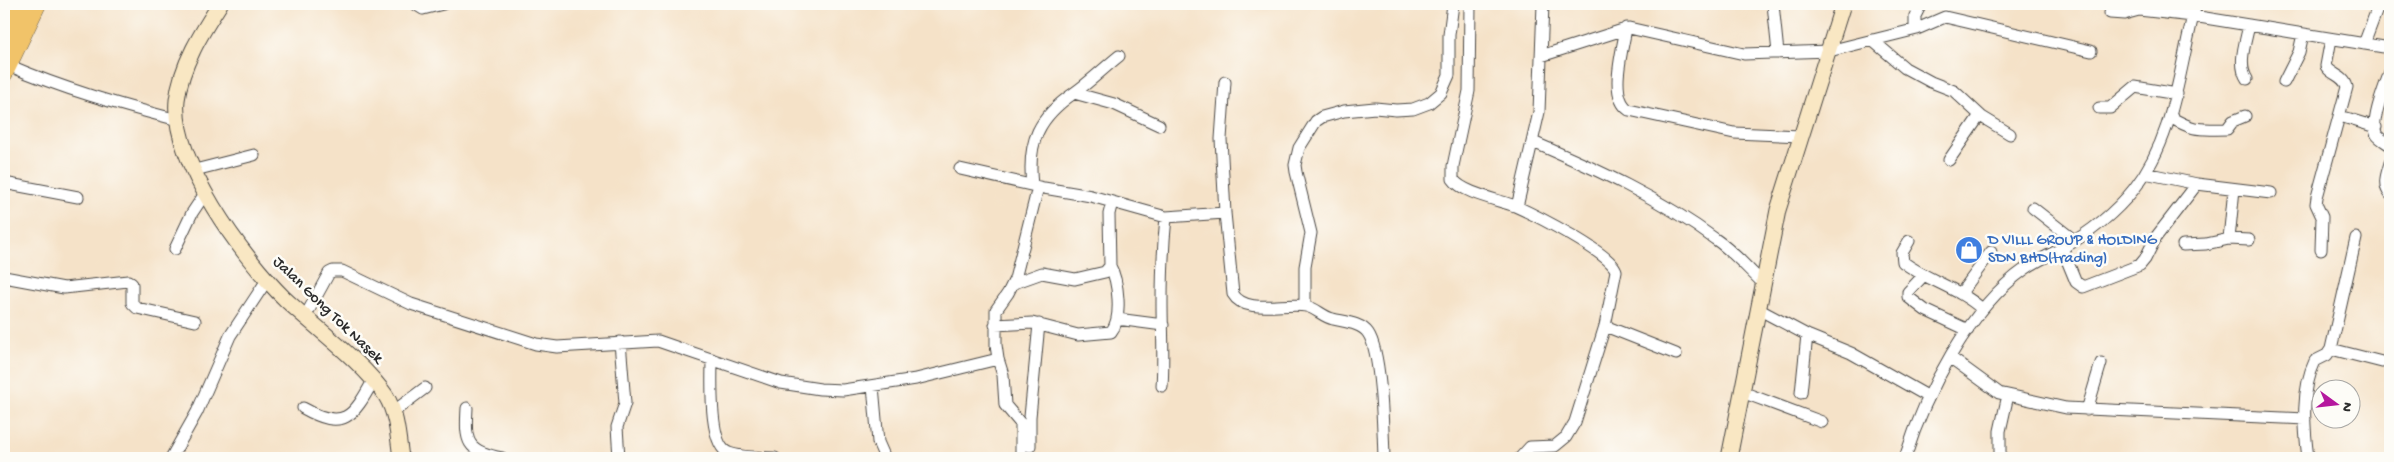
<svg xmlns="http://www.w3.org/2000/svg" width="2394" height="462" viewBox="0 0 2394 462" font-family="'Gochi Hand',sans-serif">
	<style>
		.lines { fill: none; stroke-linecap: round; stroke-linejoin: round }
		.street-casing { stroke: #494643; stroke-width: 13 }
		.secondary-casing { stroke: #494643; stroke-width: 17 }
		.primary-casing { stroke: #494643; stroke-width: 19 }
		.street { stroke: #fff; stroke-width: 11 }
		.secondary { stroke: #f9e7c3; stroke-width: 15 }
		.primary { stroke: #f1c369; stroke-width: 18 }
		.labels { text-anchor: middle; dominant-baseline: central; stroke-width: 5; stroke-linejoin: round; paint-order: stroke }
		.shop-label { font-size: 16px; fill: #366cbe; stroke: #fdfcf7; text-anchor: start }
		.street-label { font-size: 16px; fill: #2b2b2b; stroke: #fdfcf7 }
	</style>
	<rect width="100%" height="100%" fill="#fdfcf7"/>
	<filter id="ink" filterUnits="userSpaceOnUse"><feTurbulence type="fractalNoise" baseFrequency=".02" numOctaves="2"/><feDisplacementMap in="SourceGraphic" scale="10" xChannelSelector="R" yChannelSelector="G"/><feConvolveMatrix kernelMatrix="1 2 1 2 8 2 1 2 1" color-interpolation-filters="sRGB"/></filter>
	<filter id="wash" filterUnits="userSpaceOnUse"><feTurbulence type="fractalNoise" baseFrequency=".0096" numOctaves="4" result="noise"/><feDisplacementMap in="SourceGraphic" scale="20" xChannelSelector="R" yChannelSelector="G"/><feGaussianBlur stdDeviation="1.12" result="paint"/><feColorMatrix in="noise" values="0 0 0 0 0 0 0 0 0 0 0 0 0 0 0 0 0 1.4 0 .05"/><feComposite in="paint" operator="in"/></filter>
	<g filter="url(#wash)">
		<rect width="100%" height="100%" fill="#f5e2c8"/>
	</g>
	<g filter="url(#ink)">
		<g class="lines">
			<g class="street-casing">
				<path id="street" d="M415,4L423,9L443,4
					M1470,4L1469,91L1453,166V179C1462,193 1499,200 1515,206C1533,214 1613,254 1616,271L1605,326L1575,422L1566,437L1555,446L1530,447L1520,458
					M1773,4L1778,53
					M2110,13L2124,14L2139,10L2193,16L2390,48
					M1626,28C1623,49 1608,97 1629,110L1734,133L1801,136
					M1915,29V16L1921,4
					M1872,40L1905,68L1931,82L1954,91L1982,117L2010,134
					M2364,44L2379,4
					M1541,56L1629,28L1744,54L1829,51L1917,29L1945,17L2091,51
					M8,65C63,89 120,105 178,120
					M2390,72C2386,83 2369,124 2377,135C2380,139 2386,142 2390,145
					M2247,79C2237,64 2246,41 2249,25
					M1225,82L1221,139L1225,213L1233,294C1245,315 1286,302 1306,306C1316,308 1323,317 1333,319C1345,322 1361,323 1368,333C1382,353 1383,432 1384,458
					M2284,82L2299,52L2303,34
					M1074,93L1114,104L1159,125
					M2099,108H2110L2135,87L2177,94
					M2340,116L2376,127
					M2170,117C2196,132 2199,129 2227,129L2233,121L2245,116
					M1533,142C1596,169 1660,198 1715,239C1733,251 1747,268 1763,283
					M1949,160L1980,115
					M2390,163C2387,174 2382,184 2390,194
					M960,169L1044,188L1091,196L1166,217L1225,213
					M195,170L254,155
					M2145,173L2197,184L2271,193
					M4,183L78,197
					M1032,185C1027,141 1039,117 1074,93C1090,82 1104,68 1119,56
					M2234,189L2229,239L2249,240
					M1517,207L1539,112L1543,4
					M2033,208L2074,240
					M1909,241L1902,253L1903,262C1928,281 1959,288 1982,309
					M2183,245L2206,244L2229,239
					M2062,248L2076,282L2083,287L2140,265L2145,259L2156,237L2197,184
					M175,249L192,213L206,192
					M2321,250L2322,217L2316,204L2317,197L2347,87C2344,75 2331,75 2326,66L2331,39
					M1923,276L1908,292V297L1925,310L1968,330
					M4,277L64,288L128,281L132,284V303L137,308L195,321
					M1014,283L1042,273L1075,279L1105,272L1110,266L1109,214L1112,202
					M1961,293L1991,252
					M1305,306V267L1311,233L1296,172L1295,165L1299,148L1316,121L1322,117L1344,111L1375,108L1396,110L1413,109L1429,103L1441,93L1449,75V35L1453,4
					M1758,309L1807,335L1851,353L1929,397
					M305,317L329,273L333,271H342L411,304L536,344L557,347L658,341L781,383L820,389L843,390L916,379L998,359L996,345V310L1008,293L1015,279L1038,187
					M1117,319L1163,325
					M995,325L1032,323L1078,335L1111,332C1123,318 1118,280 1110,266
					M1605,326L1676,354
					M2331,349L2382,362
					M1951,358L1999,393L2066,408L2305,419
					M712,359C712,378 708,446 729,453C742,458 761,457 775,458
					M998,359L1003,375L1005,405L1021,424V458
					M873,386L878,442L885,458
					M1162,386C1164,358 1162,331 1162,303C1162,275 1163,246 1166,217
					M1742,392L1822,422
					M1801,393L1807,335
					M303,408C344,431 353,417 373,381
					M467,408C465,442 466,451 502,458
					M2087,410L2101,363
					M393,412L425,388
					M1030,446V417L1039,324
					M171,458L197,412L230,336L267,280
					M619,458L617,427L625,403L620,342
					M1905,458C1925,394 1969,308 2025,269C2036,261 2049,255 2061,249C2088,234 2115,213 2134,189C2176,136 2179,66 2196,4
					M2000,458V431L2008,395
					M2308,458C2304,427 2301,390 2315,361L2327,355L2331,349L2356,238"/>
			</g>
			<g class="secondary-casing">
				<path id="secondary" d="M220,4C202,32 181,65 177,100C171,160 243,258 285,299C315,327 364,363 386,396C397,414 398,437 401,458
					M1729,458L1778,210L1843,4"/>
			</g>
			<g class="primary-casing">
				<path id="primary" d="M4,37L19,4
					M4,73L37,4"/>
			</g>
			<use href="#street" class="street"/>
			<use href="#secondary" class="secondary"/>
			<use href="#primary" class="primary"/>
		</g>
	</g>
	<defs>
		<g id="shop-disc" transform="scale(1.4375)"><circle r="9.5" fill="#3f7fe0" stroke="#fdfcf7"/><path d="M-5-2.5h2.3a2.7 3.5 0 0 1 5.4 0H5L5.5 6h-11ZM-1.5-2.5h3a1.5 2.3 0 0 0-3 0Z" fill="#fff"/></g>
	</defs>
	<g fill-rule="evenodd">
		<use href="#shop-disc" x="1969" y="250"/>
	</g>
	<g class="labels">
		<g class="shop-label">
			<text x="1988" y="241">D VILLL GROUP &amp; HOLDING<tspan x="1988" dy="18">SDN BHD(trading)</tspan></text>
		</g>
		<g class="street-label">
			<text transform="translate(327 311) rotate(44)">Jalan Gong Tok Nasek</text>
		</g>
	</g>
	<rect width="2394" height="462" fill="none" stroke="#fdfcf7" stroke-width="20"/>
	<g transform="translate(2336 404) rotate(105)"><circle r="24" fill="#fdfcf7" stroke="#a9a8a5"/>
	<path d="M0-4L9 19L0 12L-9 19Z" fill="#b5179e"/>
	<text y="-8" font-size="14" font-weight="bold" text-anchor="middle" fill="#2b2b2b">N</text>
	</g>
</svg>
